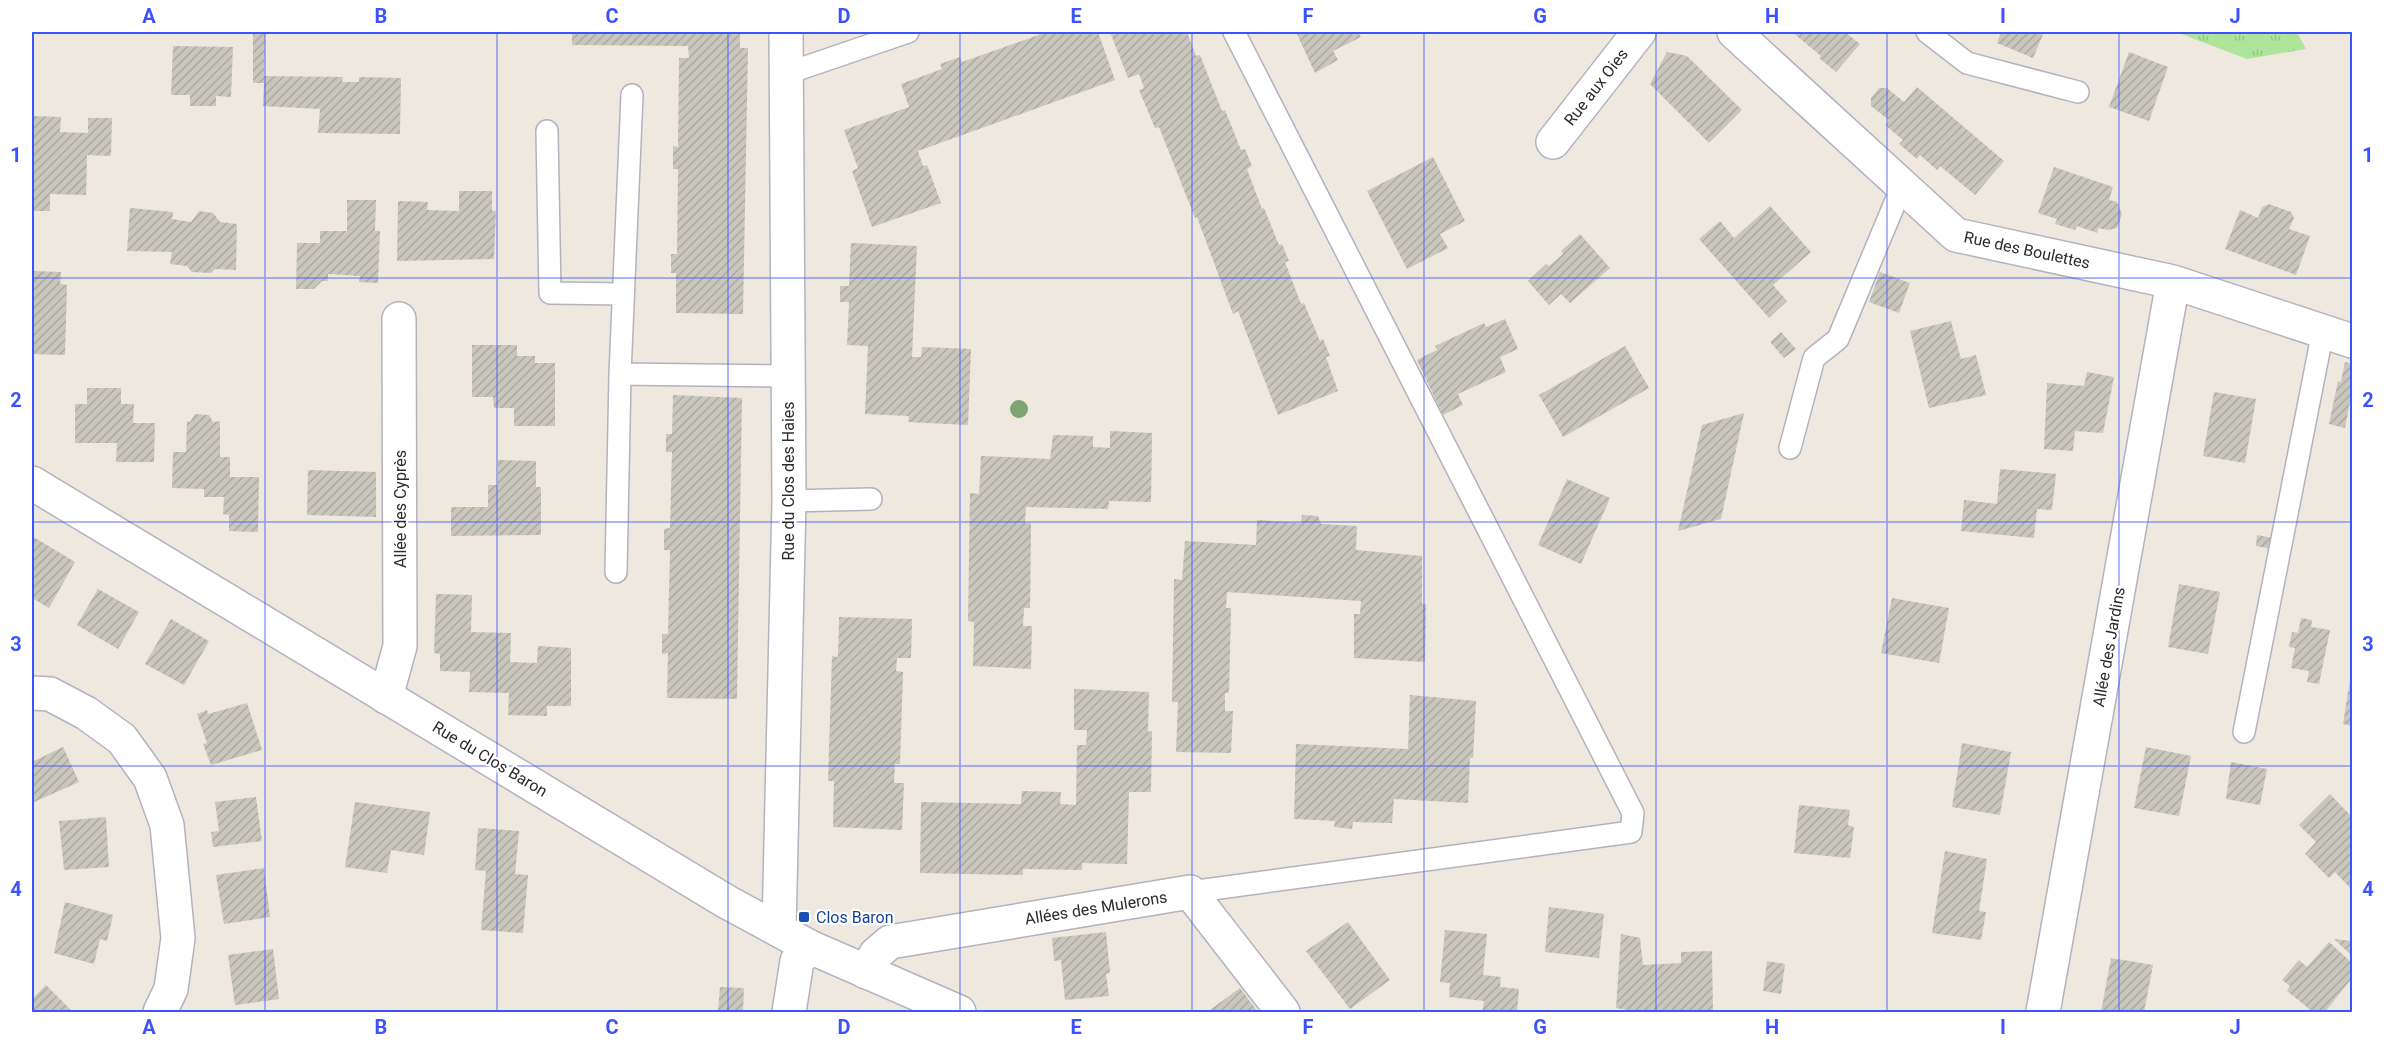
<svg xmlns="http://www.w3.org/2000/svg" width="2384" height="1044" viewBox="0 0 2384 1044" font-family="Roboto,sans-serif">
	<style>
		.park { fill: url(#park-tufts) }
		.building { fill: url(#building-hatch) }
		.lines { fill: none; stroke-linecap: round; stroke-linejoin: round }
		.service-casing { stroke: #b2b3c0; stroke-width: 24 }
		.minor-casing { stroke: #b2b3c0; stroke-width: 36 }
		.tertiary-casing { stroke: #b2b3c0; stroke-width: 36 }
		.service { stroke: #fff; stroke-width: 21 }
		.minor { stroke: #fff; stroke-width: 33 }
		.tertiary { stroke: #fff; stroke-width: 33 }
		.tree { fill: #7fa472 }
		.grid { fill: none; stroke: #3b52fe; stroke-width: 1.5; stroke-opacity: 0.55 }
		.transit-dot { fill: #1a4fb4; stroke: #fff; stroke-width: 2 }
		.labels { text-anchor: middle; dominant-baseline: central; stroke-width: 4.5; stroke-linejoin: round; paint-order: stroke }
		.street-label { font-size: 16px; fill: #2c2c2c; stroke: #fff }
		.transit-label { font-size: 16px; fill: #164399; stroke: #fff; text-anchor: start }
		.neatline { fill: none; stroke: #3b52fe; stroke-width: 2 }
		.grid-label { font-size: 20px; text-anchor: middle; font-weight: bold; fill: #3b52fe }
	</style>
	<defs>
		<pattern id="park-tufts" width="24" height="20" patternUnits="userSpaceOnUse" patternTransform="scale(1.5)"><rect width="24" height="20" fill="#aee59a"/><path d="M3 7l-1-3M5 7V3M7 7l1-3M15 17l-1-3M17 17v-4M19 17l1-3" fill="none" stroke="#96c585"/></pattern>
		<pattern id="building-hatch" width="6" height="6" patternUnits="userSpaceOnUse" patternTransform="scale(1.5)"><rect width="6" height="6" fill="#c9c6bd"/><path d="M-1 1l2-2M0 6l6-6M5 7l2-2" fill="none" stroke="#adaaa3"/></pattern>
	</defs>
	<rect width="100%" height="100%" fill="#eee8de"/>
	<path class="park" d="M2176,32H2297L2306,49L2247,59Z"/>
	<path class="building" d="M253,32H265L264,76L343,77L342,82H359V77L401,78L400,134L318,133L320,109L263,106L264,83H253Z
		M572,32H740V48H748L743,314L676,313V273H671V254H677L678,169H673V146L678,147L679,58H689L688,46L572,45Z
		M1038,32H1098L1115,80L918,151L923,166L927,165L941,203L872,227L852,171L858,168L844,130L909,107L901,84L942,69L940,64L960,57L962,62L1039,35Z
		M1110,32H1187L1196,56L1200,55L1222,111L1225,110L1241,150L1245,149L1252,166L1247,169L1262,209L1264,208L1279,245L1282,244L1289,261L1285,262L1301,304L1304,303L1320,341L1323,339L1330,356L1326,357L1338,391L1278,415L1238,311L1233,314L1197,217L1195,218L1159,127L1155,128L1139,90L1144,88L1139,74L1128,78Z
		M1296,32H1358L1361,37L1333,51L1338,60L1315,73Z
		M1792,32H1845L1860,44L1836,72L1819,58L1821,56Z
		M2001,32H2044L2033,58L1997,43Z
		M173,46L233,47L231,97L216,96V106H190V95H171Z
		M1667,52L1687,56L1742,110L1709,143L1650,84Z
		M2129,52L2168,67L2149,121L2109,107Z
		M1917,87L2004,161L1975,195L1940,166L1937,170L1920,155L1917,159L1899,144L1903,140L1885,125L1889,120L1871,106V98L1879,88H1887L1904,102Z
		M32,116L61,117L60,132L88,133V118H112L111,156L87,155L86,195L50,194V211H32Z
		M1433,157L1465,221L1440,234L1448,248L1407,269L1367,191Z
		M2054,167L2113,187L2109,200L2117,202L2122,214L2117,228L2108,230L2098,228L2097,233L2077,226L2075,230L2055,224L2057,219L2038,213Z
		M459,191H492V211H496L494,259L397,261L398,201L428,202L427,210L459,211Z
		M347,200H376L375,231H380L378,283L359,282L360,276L328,274V281H322L314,289H296L297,243H320V231H347Z
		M2269,204L2291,212L2294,218L2289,229L2310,236L2296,275L2225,249L2240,210L2258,218L2262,207Z
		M1770,206L1811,252L1773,285L1787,301L1769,318L1699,239L1720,221L1734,238Z
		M130,208L173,212L172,219L191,222L199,211L213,213L220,222L237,224L236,270L215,269L211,273L192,272L187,266L170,264L172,252L127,251Z
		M1580,234L1610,268L1570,303L1561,294L1549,305L1528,281L1546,264L1549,266L1563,254L1561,251Z
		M851,243L917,246L912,357H921L922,347L971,349L968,425L908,422L909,416L865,414L868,346L847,345L849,302H840V286H849Z
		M32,271L61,272L60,284L67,285L65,355L32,354Z
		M1880,272L1910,283L1899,313L1869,302Z
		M1505,319L1518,349L1500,357L1506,372L1458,394L1463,405L1443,415L1417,360L1437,350L1435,346L1484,323L1486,327Z
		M1951,321L1961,359L1976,355L1986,395L1929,408L1910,331Z
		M1781,332L1796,349L1784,358L1770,342Z
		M472,345H517V356H535V363H555V426H514V408H494L493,397H472Z
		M1625,346L1649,388L1563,437L1539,395Z
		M2345,362L2352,364V391L2345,428L2329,424L2338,381L2341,382Z
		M2087,372L2114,377L2103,433L2075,431L2073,451L2044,449L2047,383L2084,386Z
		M87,388H121V404H134L133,423H155L154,462H116L117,443H75V404H87Z
		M2214,392L2256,399L2245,463L2203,456Z
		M673,395L742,398L737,699L667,698L668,653L662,654V634H668L670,550H664V529L670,528L672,452H666V434H672Z
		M1744,413L1721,519L1678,531L1702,425Z
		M195,414L209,415L213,422L220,421V457H230V477H259L258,532L229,531V515L223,514L224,497H204V489L172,488L173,452H186L187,421L190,422Z
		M1110,431L1152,433L1151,502L1109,501L1108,509L1026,507L1025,523H1031L1030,608H1024L1023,626H1032L1031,669L973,666L974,622L968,621L970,493L979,494L981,456L1050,459L1053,435L1093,436V447L1110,448Z
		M498,460L536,461V487H541V535L451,536V507H488V485H498Z
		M2000,469L2056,474L2052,510L2037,509L2034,538L1961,531L1964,500L1997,504Z
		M308,470L376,472V517L307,515Z
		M1567,479L1610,498L1581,564L1538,545Z
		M1302,515L1318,516L1321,524L1357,526L1356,550L1422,556V604H1426L1425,662L1354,658V614H1360L1361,601L1227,592L1226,608H1231L1229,693H1225V711H1233L1231,753L1176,752L1178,702H1172L1174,579L1182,580L1185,541L1256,545L1257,520L1301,523Z
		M2257,535L2273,538L2271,549L2256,546Z
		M32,536L75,562L49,608L32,598Z
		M2179,584L2220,592L2208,654L2168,647Z
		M98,589L139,612L118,649L77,625Z
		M436,594L472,595L471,632L511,633L510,662L537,663L538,646L571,648V706H547V716L508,715L509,693L469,692L470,672L440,671V654L434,653Z
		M1892,598L1949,608L1939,663L1881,653Z
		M839,617L912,619L911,658H897L896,671L903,672L900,764H895L894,783H904L902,830L833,827L834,781H828L832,656L838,657Z
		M2301,618L2312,620L2311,627L2330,630L2319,684L2307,682L2309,671L2291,668L2295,648L2289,647L2292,632L2298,633Z
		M171,619L209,641L184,685L145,664Z
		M2351,674H2352V726L2343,724Z
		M1074,689L1149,692L1148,732L1152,731L1151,792H1129L1127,864L1082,863V870L1023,869V875L920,873L921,802L1021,804L1022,791L1061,792L1060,804L1076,805L1077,745H1086L1087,730H1074Z
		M1410,695L1476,701L1473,758H1470L1468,803L1394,799L1392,823L1353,822L1352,829L1334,827L1335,821L1294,819L1296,744L1408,749Z
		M247,703L262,750L211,765L203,744L207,743L197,714L207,710L208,714Z
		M1962,743L2011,752L2000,815L1952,807Z
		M63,747L79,782L32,803V762Z
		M2146,747L2191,756L2179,816L2134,808Z
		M2231,762L2267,769L2260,805L2226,799Z
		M2330,794L2352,817V890L2335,872L2329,878L2305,854L2316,842L2299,825Z
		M256,797L262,841L213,847L211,832L219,831L215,802Z
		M355,802L430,812L424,855L391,850L387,873L345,867Z
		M1799,805L1850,810L1848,825L1854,827L1850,858L1794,853Z
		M106,817L109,867L64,870L59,821Z
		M478,828L519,831L515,874L528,875L523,933L481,930L486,871L475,870Z
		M1945,851L1987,859L1979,911L1986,912L1981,940L1932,933Z
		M264,868L270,917L224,924L216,875Z
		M65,902L113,915L107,941L100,939L94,964L54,953Z
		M1549,907L1604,914L1599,958L1545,952Z
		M1348,922L1390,980L1350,1009L1306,951Z
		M1445,930L1487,934L1483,975L1501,977L1500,987L1519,989L1517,1012H1482L1484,1001L1449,997L1450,983L1440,982Z
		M1106,932L1110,973L1106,974L1109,996L1065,1000L1061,960L1054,961L1052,938Z
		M1621,934L1640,938L1643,965L1681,963V952L1712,951L1713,1012H1639L1616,1008Z
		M2334,939L2352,941V956Z
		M2329,942L2352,963V978L2325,1012H2313L2287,991L2290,986L2282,980L2299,960L2307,967Z
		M273,949L279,999L235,1005L228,955Z
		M2111,958L2153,965L2144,1012H2101Z
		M1767,961L1785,964L1781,994L1763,991Z
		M46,985L73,1012H32V999Z
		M720,987L744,988L743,1012H718Z
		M1240,988L1258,1012H1207Z"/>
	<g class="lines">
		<g class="service-casing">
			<path id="service" d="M1927,32L1967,63L2078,92
				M785,74L908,32
				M547,131L550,293L623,294
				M620,374L632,95
				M1790,448L1814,358L1838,339L1902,186
				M789,501L871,499
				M616,572L620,374L787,376
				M2244,732L2323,331
				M1190,892L1631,832L1633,813L1234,32"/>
		</g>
		<g class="minor-casing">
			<path id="minor" d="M1734,32L1956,235L2173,282L2352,341
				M1553,142L1639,32
				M32,693L50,694L86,713L122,739L150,778L167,825L178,938L171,989L160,1012
				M386,697L400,646L399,319
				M779,929L789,501L786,32
				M866,972L876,954L890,942L1190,892L1283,1012
				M789,1012L797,961L810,947
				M2043,1012L2173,282"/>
		</g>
		<g class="tertiary-casing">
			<path id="tertiary" d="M32,483L727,902L810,947L959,1012"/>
		</g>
		<use href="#service" class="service"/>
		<use href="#minor" class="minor"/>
		<use href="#tertiary" class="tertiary"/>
	</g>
	<circle class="tree" cx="1019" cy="409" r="9"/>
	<path class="grid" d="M265,32V1012M497,32V1012M728,32V1012M960,32V1012M1192,32V1012M1424,32V1012M1656,32V1012M1887,32V1012M2119,32V1012M32,278H2352M32,522H2352M32,766H2352"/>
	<rect class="transit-dot" x="798" y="911" width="12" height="12" rx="3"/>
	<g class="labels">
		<g class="street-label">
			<text transform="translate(1596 87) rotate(-52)">Rue aux Oies</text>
			<text transform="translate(2027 250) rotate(12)">Rue des Boulettes</text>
			<text transform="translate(788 481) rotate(-90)">Rue du Clos des Haies</text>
			<text transform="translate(400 509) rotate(-90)">Allée des Cyprès</text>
			<text transform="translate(2109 647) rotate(-80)">Allée des Jardins</text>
			<text transform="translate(490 759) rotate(31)">Rue du Clos Baron</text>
			<text transform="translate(1096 908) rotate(-9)">Allées des Mulerons</text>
		</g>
		<g class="transit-label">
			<text x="816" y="917">Clos Baron</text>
		</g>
	</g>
	<rect width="2384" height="1044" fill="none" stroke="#ffffff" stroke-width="66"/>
	<rect x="33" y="33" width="2318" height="978" class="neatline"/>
	<g class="grid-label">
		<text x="149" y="23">A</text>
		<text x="381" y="23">B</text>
		<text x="612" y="23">C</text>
		<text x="844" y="23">D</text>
		<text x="1076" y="23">E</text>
		<text x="1308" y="23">F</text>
		<text x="1540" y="23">G</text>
		<text x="1772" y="23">H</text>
		<text x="2003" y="23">I</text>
		<text x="2235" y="23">J</text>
		<text x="16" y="162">1</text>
		<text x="2368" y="162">1</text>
		<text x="16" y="407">2</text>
		<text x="2368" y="407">2</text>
		<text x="16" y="651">3</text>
		<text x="2368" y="651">3</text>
		<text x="16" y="896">4</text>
		<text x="2368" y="896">4</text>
		<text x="149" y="1034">A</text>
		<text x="381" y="1034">B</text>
		<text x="612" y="1034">C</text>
		<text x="844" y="1034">D</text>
		<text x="1076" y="1034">E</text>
		<text x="1308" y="1034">F</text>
		<text x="1540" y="1034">G</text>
		<text x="1772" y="1034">H</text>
		<text x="2003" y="1034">I</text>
		<text x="2235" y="1034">J</text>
	</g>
</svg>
